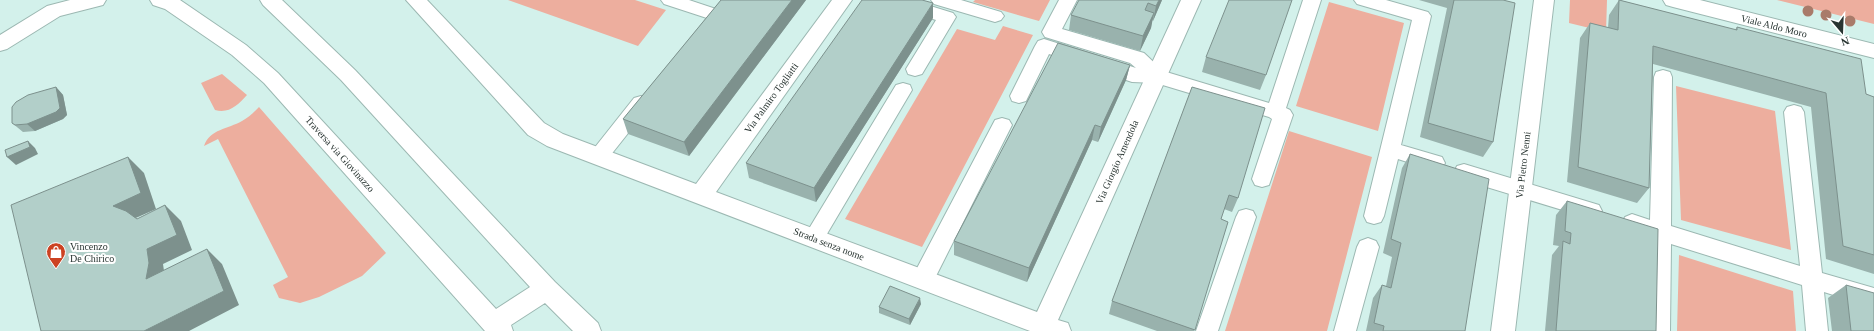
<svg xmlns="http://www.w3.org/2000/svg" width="1874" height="331" viewBox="0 0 1874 331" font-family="'Times New Roman',serif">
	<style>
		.green { fill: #edae9e }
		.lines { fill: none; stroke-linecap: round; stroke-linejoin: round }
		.service-casing { stroke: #9cb8b2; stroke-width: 2 }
		.minor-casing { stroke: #9cb8b2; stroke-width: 2 }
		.service { fill: #fff; fill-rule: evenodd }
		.minor { fill: #fff; fill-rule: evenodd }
		.tree { fill: #a97b6a }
		.wall { fill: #99b2ad }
		.shaded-wall { fill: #7d918d }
		.building { fill: #b2cfc9; stroke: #7d918d }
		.labels { text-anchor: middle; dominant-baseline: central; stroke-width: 4; stroke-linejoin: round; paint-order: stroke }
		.street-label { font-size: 10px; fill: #283431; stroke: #fff }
		.poi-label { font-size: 10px; fill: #283431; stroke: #fff; text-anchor: start }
	</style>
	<rect width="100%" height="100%" fill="#d3f1eb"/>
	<path class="green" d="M508,0H635L666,10L638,46Z
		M975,0H1050L1039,21L973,2Z
		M1570,0H1607L1606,32L1569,23Z
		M1777,0H1874V24Z
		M1329,2L1404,23L1378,131L1296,106Z
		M1003,26L1033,35L922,247L845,219L957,29L995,40Z
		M222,74L247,95C238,105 229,114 215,110L201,83Z
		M1676,86L1775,111L1791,250L1681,220Z
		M259,107L386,253L362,276L319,297L300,303L279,298L273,285L288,277L218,139L204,146C210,129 228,129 242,121C248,118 254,112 259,107Z
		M1289,131L1372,157L1327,331H1225Z
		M1679,255L1793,291L1796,331H1677Z"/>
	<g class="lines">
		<g class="service-casing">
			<path id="service" d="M661,0H689L719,10L722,14L719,18L713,20L664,4Z
				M882,0H911L953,13L956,17L922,74L915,76L908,74L906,69L936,20L885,4Z
				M931,0H961L1001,12L1004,16L1001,20L995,22L934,4Z
				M1059,0H1077L1062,29L1144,53L1163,71L1269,103L1303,0H1321L1286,108L1290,110L1293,115L1269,185L1262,187L1255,185L1252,179L1272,119L1269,117L1156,83L1132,82L1049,54L1026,101L1019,103L1012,101L1010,96L1035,46L1038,41L1044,39L1136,68L1130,63L1045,37L1042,32Z
				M1354,0H1386L1428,12L1431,16L1401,145L1442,157L1445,163L1442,169L1435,171L1398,159L1384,216L1381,222L1374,224L1367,222L1364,216L1412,20L1357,4Z
				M1663,70L1670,72L1672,77L1671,226L1800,266L1784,112L1787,107L1794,105L1801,107L1804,112L1822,273L1874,288V308L1824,292L1828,331H1806L1802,285L1671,244L1670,331H1648L1650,237L1625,229L1622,223L1625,217L1632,214L1650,220L1654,77L1656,72Z
				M903,83L910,85L912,90L821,244L814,247L807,244L803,238L807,232L896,85Z
				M641,96L648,98L651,103L648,108L606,161L599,164L592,161L589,156L592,151L634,98Z
				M1002,118L1009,120L1012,125L931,286L923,288L915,286L912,279L915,272L995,120Z
				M1464,164L1599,205L1602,211L1599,217L1592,219L1457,178L1454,172L1457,166Z
				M1246,209L1253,211L1256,217L1218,331H1196L1236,217L1239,211Z
				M1368,238L1376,241L1379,247L1356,331H1334L1357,247L1360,241Z"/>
		</g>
		<g class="minor-casing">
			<path id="minor" d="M70,0H106L103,5L60,16L7,49L0,51V35L47,6Z
				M150,0H180L246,45L278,73L496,309L530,287L341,80L263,5L260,0H282L355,70L555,282L598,323L601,331H573L545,303L511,325L513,331H485L264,83L232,55L165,9L153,5Z
				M406,0H427L544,123L563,134L696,184L832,0H852L716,192L1037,312L1181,0H1201L1058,320L1068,323L1071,331H1030L547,146L528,135Z
				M1534,0H1554L1515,331H1491Z
				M1663,0H1700L1874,44V58L1673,7L1666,5Z"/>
		</g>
		<use href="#service" class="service"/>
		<use href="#minor" class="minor"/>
	</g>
	<g class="tree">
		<circle cx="1808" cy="11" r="5.5"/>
		<circle cx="1826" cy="15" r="5.5"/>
		<circle cx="1850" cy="21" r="5.5"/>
	</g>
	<path class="wall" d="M721,0H806L689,156L628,134L623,119Z
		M1162,0L1153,21L1152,20L1151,28L1140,51L1069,30L1071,15Z
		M1419,0H1503L1493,142L1483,157L1420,137L1447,8Z
		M1619,0L1735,30L1737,27L1866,94L1874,97V274L1826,259L1811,107L1653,64L1649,188L1637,203L1567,182L1580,38L1590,23L1608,28L1609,15Z
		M933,18L816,202L749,178L746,163Z
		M1206,57L1266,75L1260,90L1202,72Z
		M1130,65L1126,80L1098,142L1092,140L1027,282L954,255V241Z
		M56,87L63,95L67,115L63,119L35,131L23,132L12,123Z
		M1192,87L1238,198L1232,212L1224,209L1221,219L1228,222L1194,331H1157L1109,314L1112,301Z
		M1410,154L1465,331H1366L1373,298L1382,285L1386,286L1392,257L1383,253L1402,168Z
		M1567,201L1656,331H1545L1552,255L1559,246L1553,245L1556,215Z
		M1846,285L1874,331H1832L1828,298Z
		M921,304L910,325L879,313V307Z"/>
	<path class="shaded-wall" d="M792,0H806L689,156L684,142Z
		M1159,0H1162L1153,21L1156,6Z
		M933,3V18L816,202L814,188Z
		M1154,13L1151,28L1140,51L1143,36Z
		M1130,65L1126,80L1098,142L1101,127Z
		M56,87L63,95L67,115L63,119L35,131L27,124Z
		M1095,125L1092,140L1027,282L1029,268Z
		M28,141L35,148L38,154L16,165L7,157Z
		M128,157L144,173L156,209L129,221L113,206Z
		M165,205L181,221L192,250L163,264L165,278L146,279L147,249Z
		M207,249L222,264L239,305L189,331H144Z
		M920,298L921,304L910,325L909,319Z"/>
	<path class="building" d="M721,0H792L684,142L623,119Z
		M862,0H922L933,3L814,188L746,163Z
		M1079,0H1159L1156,6L1148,3L1145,10L1154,13L1143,36L1071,15Z
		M1229,0H1292L1266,75L1206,57Z
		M1454,0H1503L1515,3L1493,142L1428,123Z
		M1619,0L1737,30V27L1861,59L1866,94L1874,97V255L1843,246L1826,93L1653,46L1649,188L1578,167L1590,23L1618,30Z
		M1058,43L1130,65L1101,127L1095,125L1029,268L954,241Z
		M56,87L60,108L56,112L27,124L15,125L12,123V107L16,102L28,95Z
		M1192,87L1265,108L1238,198L1229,195L1221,219L1228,222L1195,330L1112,301Z
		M28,141L30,147L7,157L5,150Z
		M1410,154L1489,179L1465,331H1383L1384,326L1374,323L1382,285L1391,288L1401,243L1391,239Z
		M128,157L141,193L113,206L126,211L137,219L165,205L177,235L147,249L149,263L146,279L207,249L224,291L144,331H41L11,205Z
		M1567,201L1658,229L1656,331H1556L1563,241L1570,244L1571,233L1565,231Z
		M1846,285L1874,293V331H1851Z
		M890,286L920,298L909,319L879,307Z"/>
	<defs>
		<g id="shop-pin" transform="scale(1)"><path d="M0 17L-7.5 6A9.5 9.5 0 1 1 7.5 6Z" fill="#cc4222" stroke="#fff"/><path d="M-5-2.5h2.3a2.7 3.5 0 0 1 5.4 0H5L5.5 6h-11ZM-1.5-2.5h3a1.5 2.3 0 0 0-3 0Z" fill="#fff"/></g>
	</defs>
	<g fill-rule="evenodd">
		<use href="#shop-pin" x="56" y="252"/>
	</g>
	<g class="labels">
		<g class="street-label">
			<text transform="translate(1774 26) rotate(14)">Viale Aldo Moro</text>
			<text transform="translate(771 98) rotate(-54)">Via Palmiro Togliatti</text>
			<text transform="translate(340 154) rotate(48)">Traversa via Giovinazzo</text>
			<text transform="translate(1117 162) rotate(-66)">Via Giorgio Amendola</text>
			<text transform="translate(1523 165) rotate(-83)">Via Pietro Nenni</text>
			<text transform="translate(829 244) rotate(21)">Strada senza nome</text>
		</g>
		<g class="poi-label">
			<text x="70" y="246">Vincenzo<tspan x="70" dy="12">De Chirico</tspan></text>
		</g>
	</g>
	<g transform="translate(1842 32) rotate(161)" stroke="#ffffff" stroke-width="3" paint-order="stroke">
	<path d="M0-3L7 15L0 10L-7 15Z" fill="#283431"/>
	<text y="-6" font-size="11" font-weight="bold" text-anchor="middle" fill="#283431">N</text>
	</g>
</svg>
